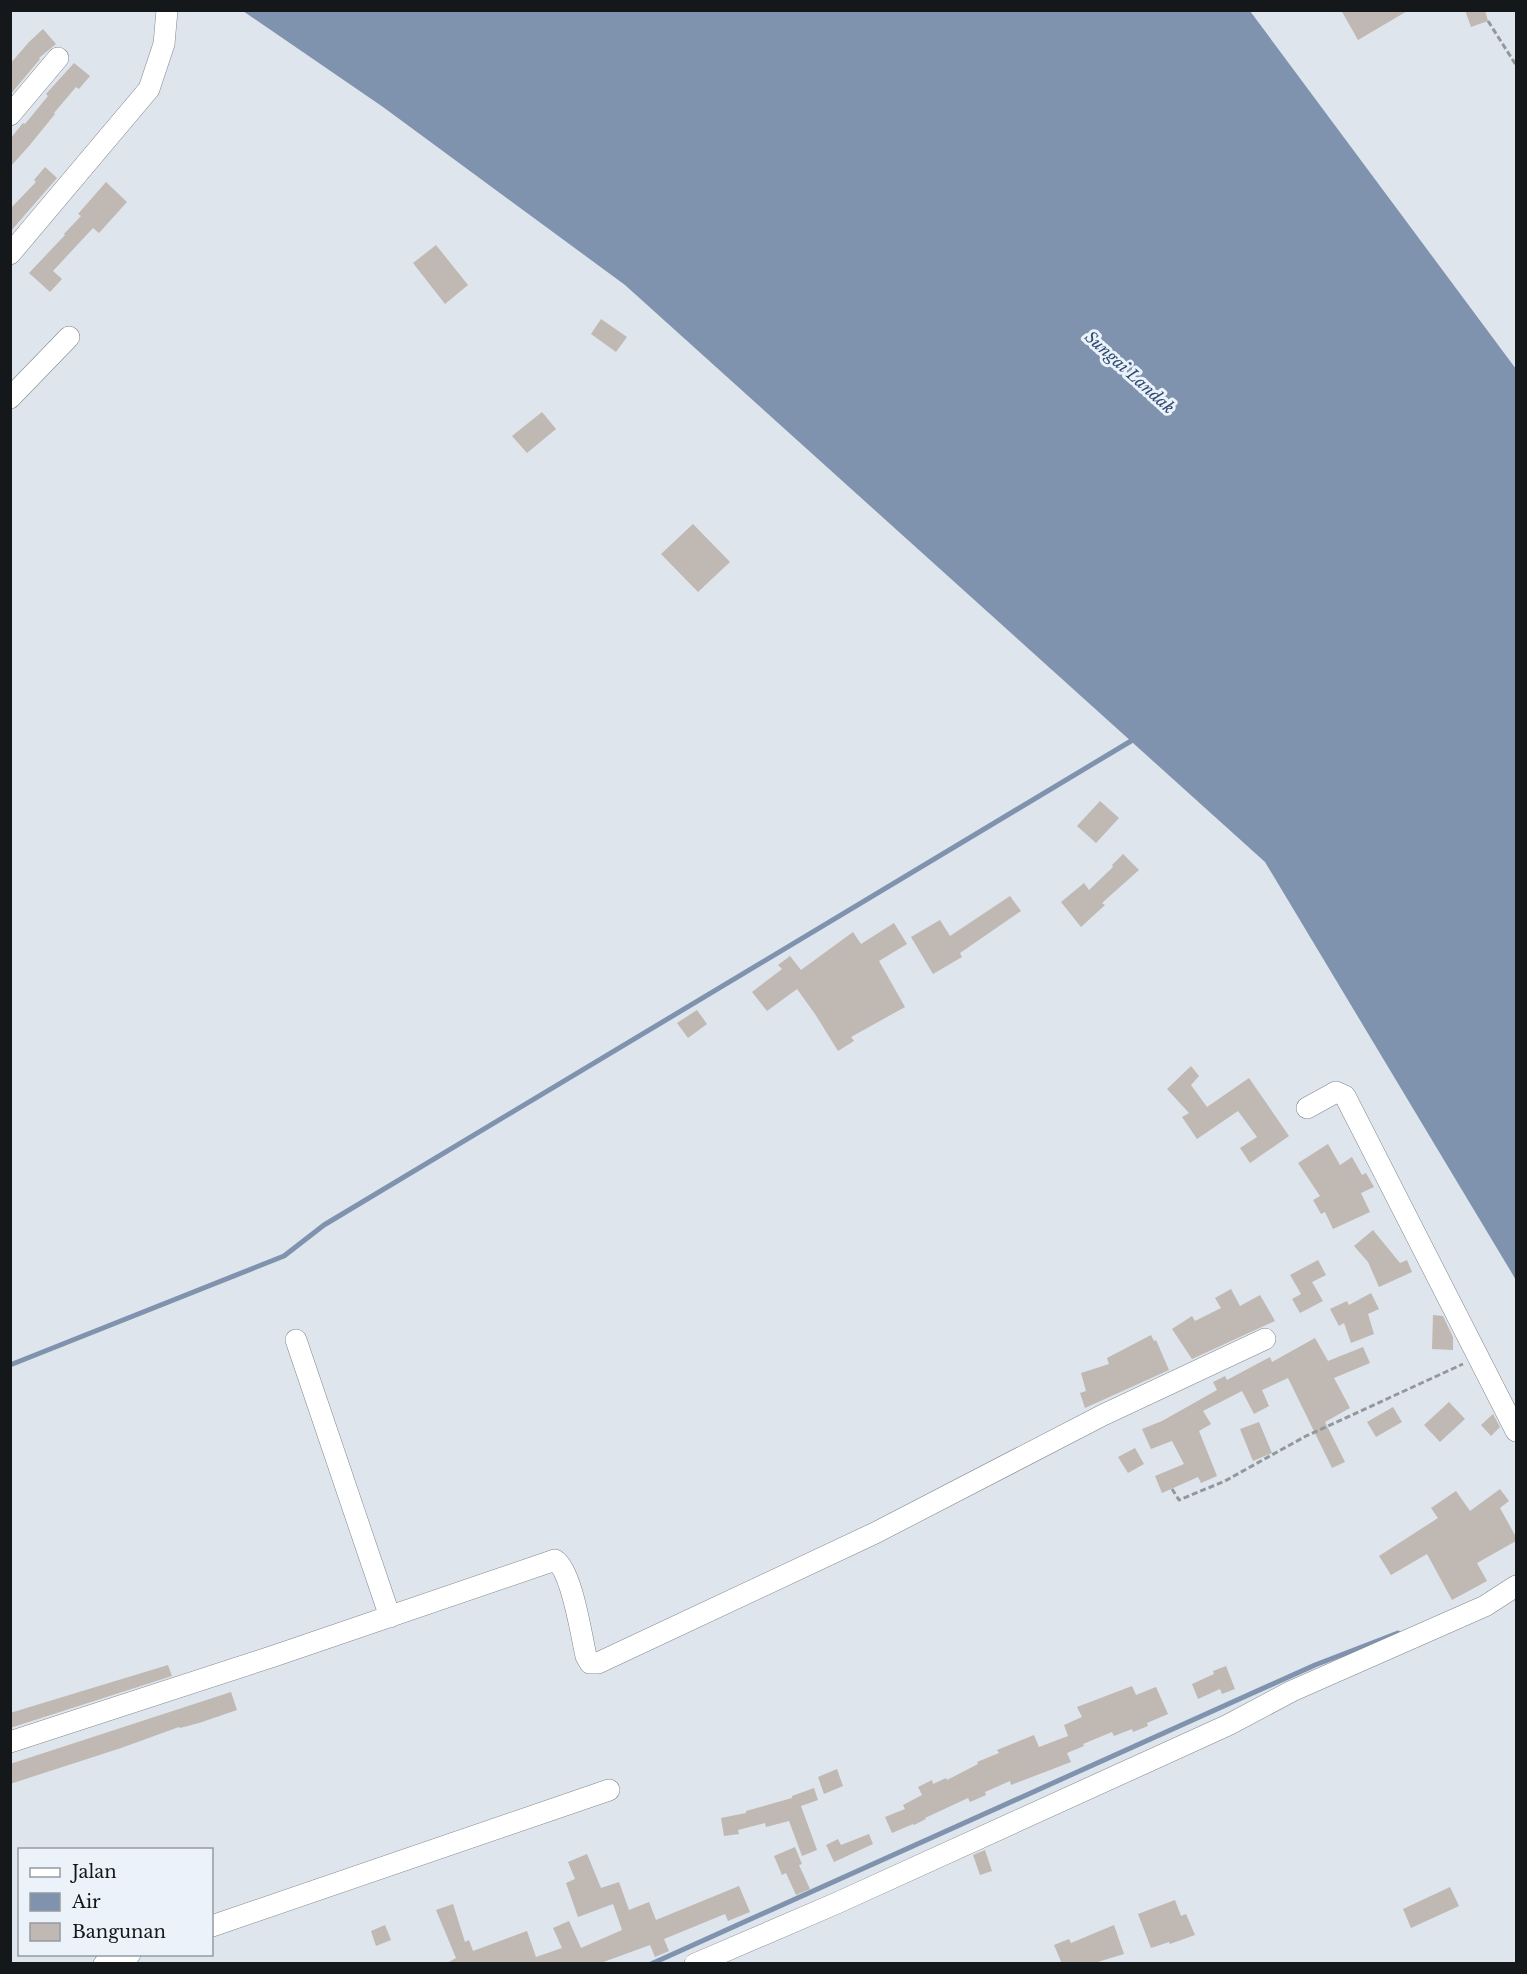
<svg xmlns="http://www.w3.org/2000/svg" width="1527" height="1974" viewBox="0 0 1527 1974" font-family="'Libre Baskerville',serif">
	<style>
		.water { fill: #8093ae }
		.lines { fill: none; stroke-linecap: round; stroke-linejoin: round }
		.stream { stroke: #8093ae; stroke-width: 5 }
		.building { fill: #c0b8b2 }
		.street-casing { stroke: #81878d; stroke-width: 22 }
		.path { stroke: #92989d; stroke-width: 3; stroke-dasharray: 6 3; stroke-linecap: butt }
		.street { stroke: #fff; stroke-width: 21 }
		.labels { text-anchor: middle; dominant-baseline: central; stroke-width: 6; stroke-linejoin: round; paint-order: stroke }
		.water-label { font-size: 16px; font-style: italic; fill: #2d4a72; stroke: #ebf2f9 }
	</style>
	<rect width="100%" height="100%" fill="#dee5ec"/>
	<path class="water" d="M243,11H1250L1516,369V1280L1265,862L625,285L383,107Z"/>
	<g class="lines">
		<path class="stream" d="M10,1365L284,1256L324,1225L1131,741
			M651,1964L1315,1665L1398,1633"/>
	</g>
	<path class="building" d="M1341,10H1409L1358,40Z
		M1465,10H1485L1488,21L1471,27Z
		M43,29L56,44L39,58L40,59L10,95V64L29,42Z
		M74,63L90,76L79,89L76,87L54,113L55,114L29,146L10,167V139L23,123L25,124L48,96L46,94Z
		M45,167L57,178L10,232V209L36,182L34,180Z
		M106,182L127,202L99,233L93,228L53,271L62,279L50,292L29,273L65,235L64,234L81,216L78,214Z
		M436,245L468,285L445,304L413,263Z
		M601,319L627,337L616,352L591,334Z
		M542,412L556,429L527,453L512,436Z
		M693,524L730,562L698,592L661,554Z
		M1100,801L1119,818L1096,843L1077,826Z
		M1123,854L1139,870L1102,903L1105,905L1081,927L1061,902L1084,883L1089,890L1113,867L1112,865Z
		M1010,896L1021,911L960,953L962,957L933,974L911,937L940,920L950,936Z
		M894,923L907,944L879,961L905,1007L851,1037L854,1041L838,1051L815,1014L797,989L767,1011L752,992L782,969L778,965L790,956L801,970L853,932L861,944Z
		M697,1010L707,1024L688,1038L677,1023Z
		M1191,1066L1199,1076L1191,1085L1207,1107L1249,1078L1289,1136L1250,1163L1240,1148L1257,1137L1238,1111L1197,1139L1182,1117L1189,1113L1167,1089Z
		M1328,1144L1340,1165L1352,1157L1362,1175L1366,1173L1374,1187L1361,1193L1370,1212L1333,1229L1325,1212L1321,1214L1313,1200L1320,1196L1298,1163Z
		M1373,1230L1400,1263L1407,1260L1412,1272L1379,1287L1368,1262L1354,1246Z
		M1318,1260L1326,1275L1312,1282L1323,1301L1300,1313L1292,1299L1301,1294L1290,1275Z
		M1231,1289L1240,1306L1260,1295L1275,1321L1192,1359L1172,1329L1192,1316L1195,1321L1221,1308L1215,1298Z
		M1371,1293L1379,1309L1368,1314L1374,1334L1351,1343L1344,1323L1339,1326L1330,1309L1347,1301L1349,1305Z
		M1433,1315L1443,1316L1453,1337V1350L1432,1349Z
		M1151,1335L1154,1341L1156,1340L1169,1370L1085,1408L1080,1393L1086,1391L1081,1373L1109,1364L1107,1358Z
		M1315,1338L1328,1361L1363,1347L1370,1363L1334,1378L1350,1408L1325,1422L1345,1462L1332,1468L1288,1378L1262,1390L1269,1406L1254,1414L1242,1391L1203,1411L1211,1424L1199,1431L1217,1476L1201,1483L1198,1477L1162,1493L1155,1476L1184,1464L1172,1441L1151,1449L1142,1429L1162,1421L1217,1390L1213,1382L1225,1376L1227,1380L1270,1357L1272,1362Z
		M1449,1402L1465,1419L1440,1442L1424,1425Z
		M1393,1407L1402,1422L1376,1437L1367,1422Z
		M1493,1414L1500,1427L1491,1436L1481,1425Z
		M1259,1422L1272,1453L1253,1461L1240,1429Z
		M1135,1448L1144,1464L1128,1473L1118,1457Z
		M1500,1489L1509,1501L1500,1508L1516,1537V1541L1477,1563L1487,1581L1452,1600L1427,1554L1391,1575L1379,1556L1438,1518L1431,1508L1456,1491L1470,1511Z
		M168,1665L172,1676L10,1728V1713Z
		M1226,1666L1235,1689L1222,1694L1220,1689L1198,1699L1192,1684L1214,1674L1213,1671Z
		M1132,1686L1136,1695L1156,1687L1168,1714L1147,1723L1148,1726L1133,1732L1132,1729L1114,1736L1112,1732L1083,1744L1084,1746L1067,1753L1071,1762L1011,1785L1010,1781L985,1792L986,1795L970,1802L968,1798L925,1818L926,1819L914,1825L913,1824L892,1833L885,1817L905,1809L903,1805L922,1795L918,1787L932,1780L933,1784L946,1778L947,1780L978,1764L977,1762L999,1753L997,1750L1034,1735L1039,1747L1068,1736L1064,1725L1082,1717L1077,1707Z
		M231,1692L237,1710L199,1723L180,1728L179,1727L121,1748L10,1784V1764Z
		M837,1769L843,1786L824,1794L818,1777Z
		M814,1788L818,1800L801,1806L817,1850L802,1856L789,1821L766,1827L765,1823L738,1830L739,1834L724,1836L721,1818L746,1813V1811L792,1798V1796Z
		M869,1834L873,1844L834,1862L826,1845L838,1839L841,1845Z
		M795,1847L802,1864L799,1865L810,1889L796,1895L786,1873L782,1875L774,1856Z
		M985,1850L992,1871L980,1875L973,1855Z
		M587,1854L601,1888L619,1882L629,1910L649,1902L656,1920L739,1886L750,1912L728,1921L725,1914L664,1939L669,1951L655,1957L650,1945L598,1964H445L456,1958L436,1910L453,1904L465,1942L469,1940L473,1951L527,1931L536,1957L562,1948L553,1928L569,1921L581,1948L622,1930L613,1904L578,1917L566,1883L575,1879L568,1862Z
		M1450,1887L1459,1906L1411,1928L1403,1909Z
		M1175,1900L1181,1916L1186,1914L1195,1935L1170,1944L1169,1942L1151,1948L1138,1914Z
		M385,1925L391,1940L376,1946L371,1931Z
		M1114,1925L1124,1954L1091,1964H1062L1054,1945L1069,1939L1071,1943Z"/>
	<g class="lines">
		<g class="street-casing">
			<path id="street" d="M10,115L58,58
				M10,254L149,89L164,44L167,10
				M10,398L69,337
				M1307,1108L1336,1092L1345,1096L1516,1431
				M296,1340L390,1617
				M10,1742L274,1656L555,1560C572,1571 581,1634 586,1656L590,1663H598L875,1533L1103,1415L1265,1339
				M212,1926L609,1790
				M104,1964L130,1954
				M695,1964L837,1903L1228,1725L1292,1691L1485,1606L1516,1586"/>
		</g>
		<path class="path" d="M1488,21L1516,65
			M1172,1489L1179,1500L1225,1481L1306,1436L1463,1364"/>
		<use href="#street" class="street"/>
	</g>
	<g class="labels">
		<g class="water-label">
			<text transform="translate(1130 372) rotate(42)">Sungai Landak</text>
		</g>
	</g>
	<rect width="1527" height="1974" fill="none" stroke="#15181a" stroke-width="24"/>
	<rect x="18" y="1848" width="195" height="108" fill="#ebf2f9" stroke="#959ba0" stroke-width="1.5"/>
	<rect x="30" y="1868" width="30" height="9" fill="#ffffff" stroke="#959ba0" stroke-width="1.5"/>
	<text x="72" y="1878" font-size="18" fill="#15181a">Jalan</text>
	<rect x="30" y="1893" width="30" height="18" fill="#8093ae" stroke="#959ba0" stroke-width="1.5"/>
	<text x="72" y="1908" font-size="18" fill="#15181a">Air</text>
	<rect x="30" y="1923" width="30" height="18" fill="#c0b8b2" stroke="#959ba0" stroke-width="1.5"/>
	<text x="72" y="1938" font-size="18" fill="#15181a">Bangunan</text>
</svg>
